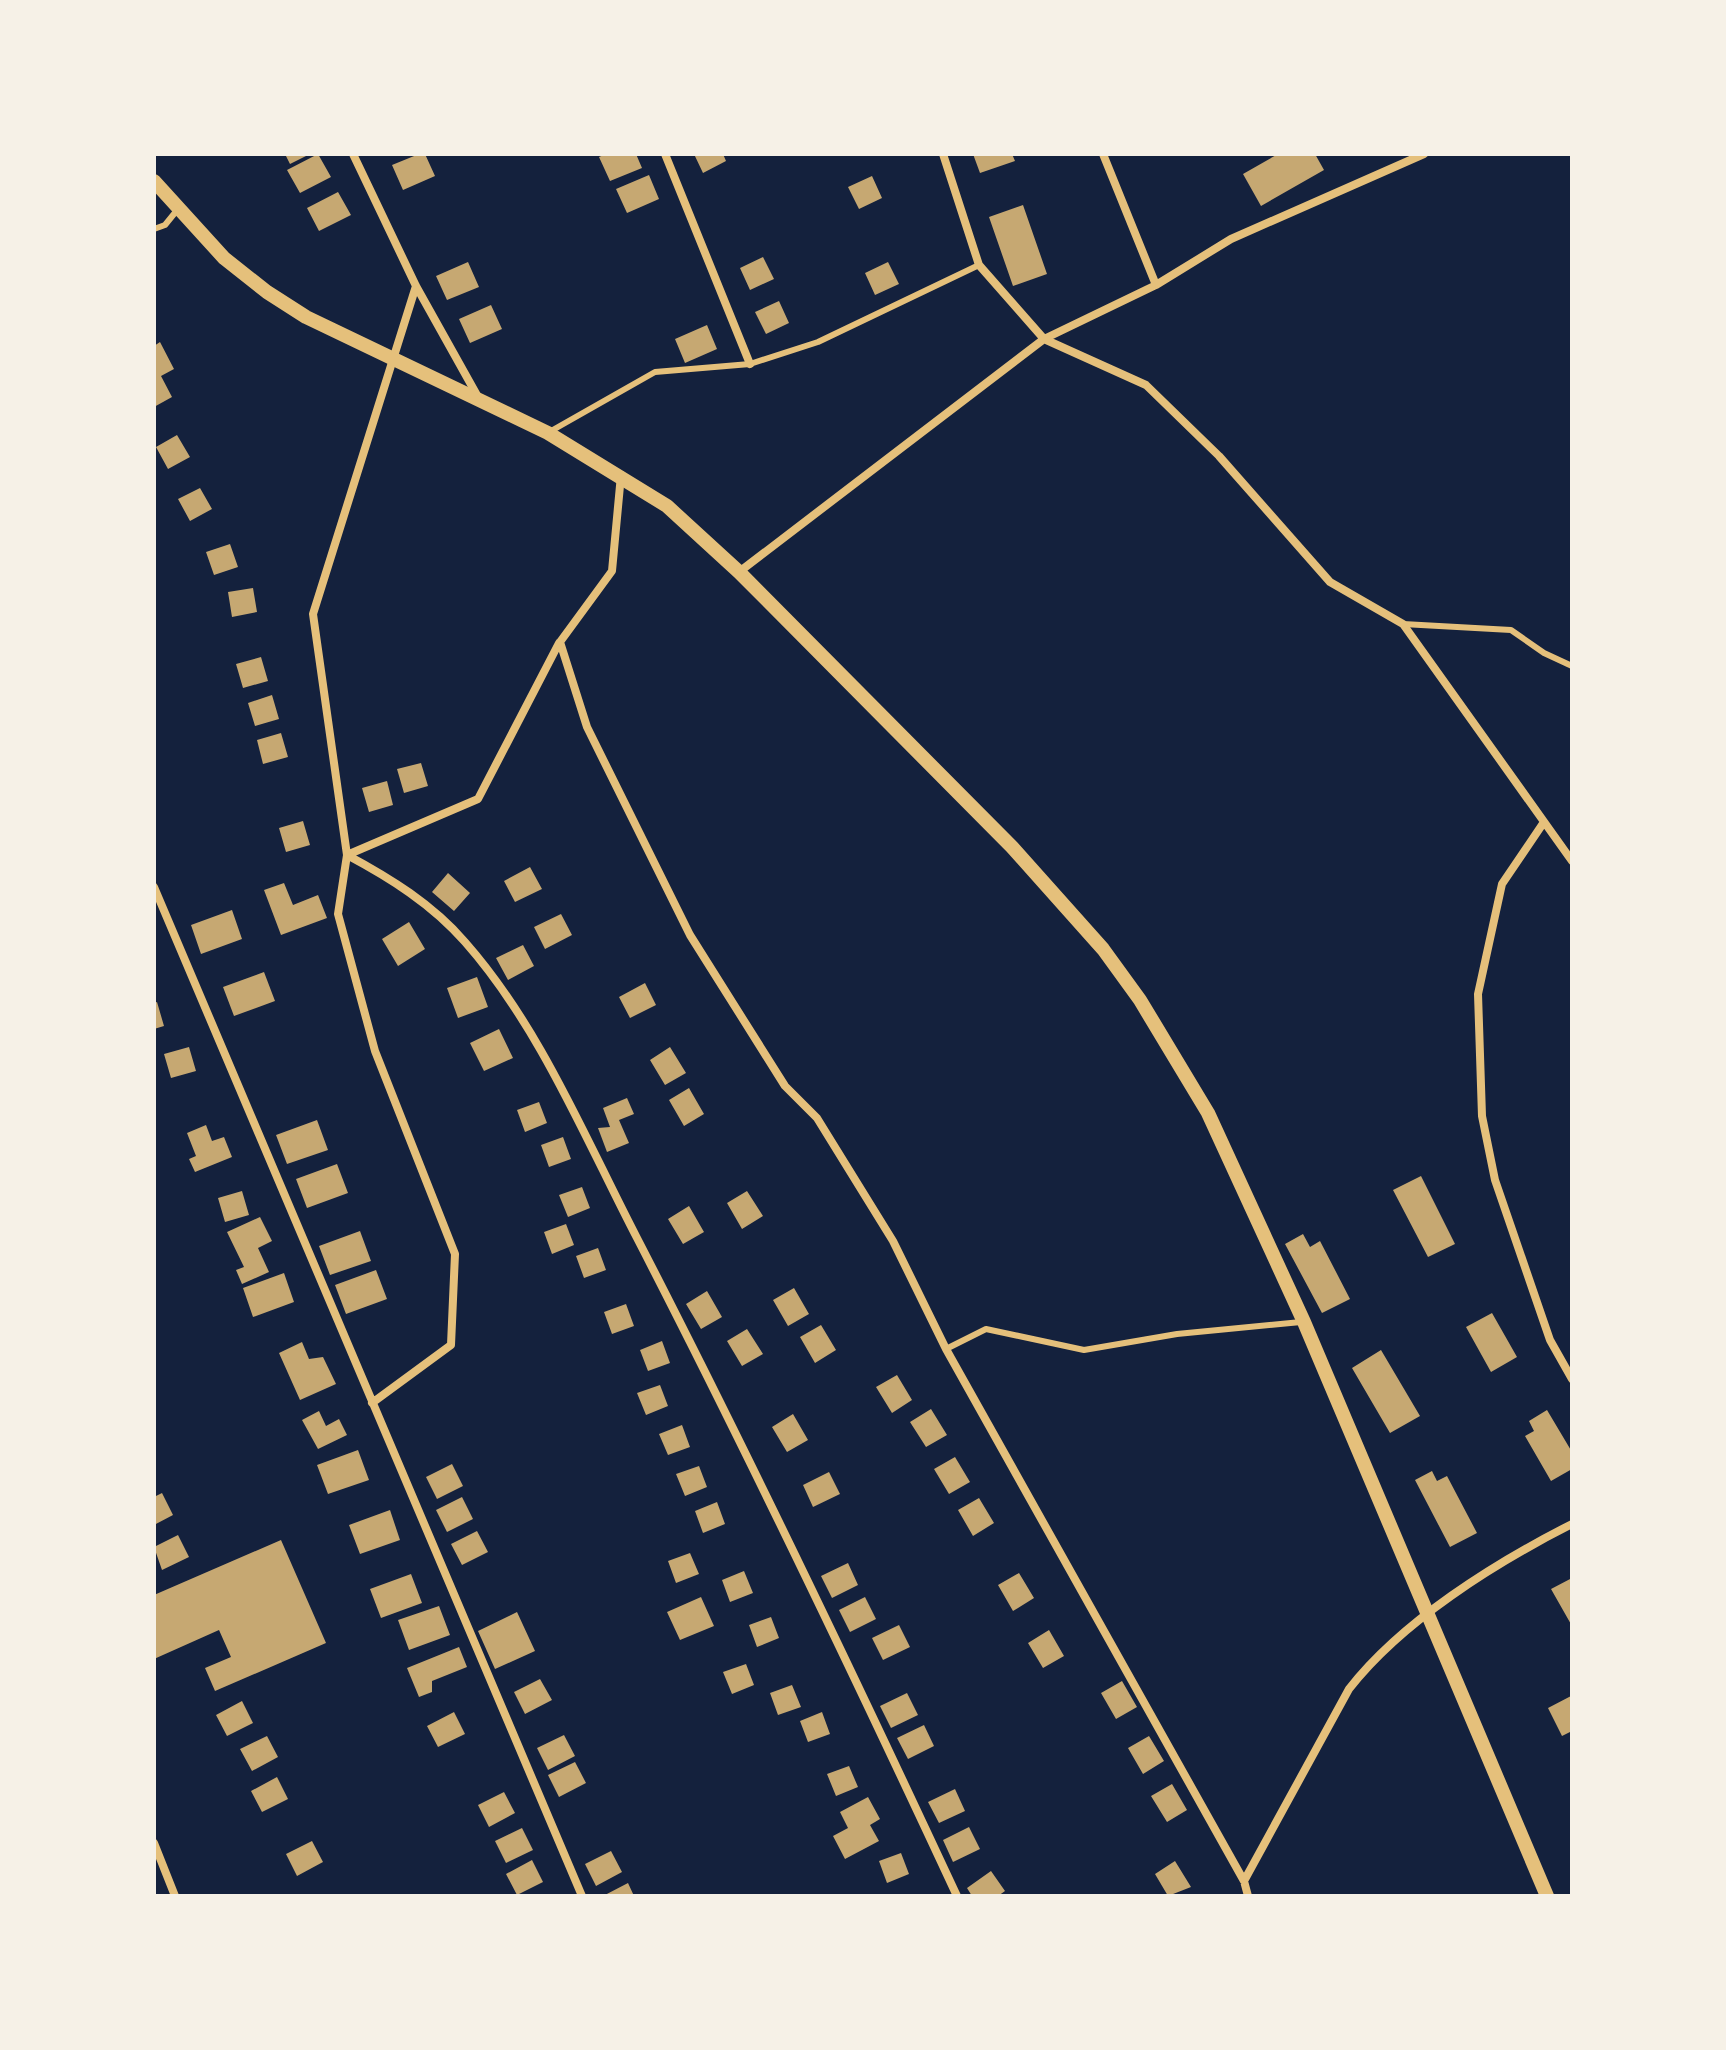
<svg xmlns="http://www.w3.org/2000/svg" width="1726" height="2050" viewBox="0 0 1726 2050" font-family="Helvetica,sans-serif">
	<style>
		.building { fill: #c6a872 }
		.lines { fill: none; stroke-linecap: round; stroke-linejoin: round }
		.service { stroke: #e5c07b; stroke-width: 6 }
		.minor { stroke: #e5c07b; stroke-width: 8 }
		.tertiary { stroke: #e5c07b; stroke-width: 14 }
	</style>
	<rect width="100%" height="100%" fill="#14213d"/>
	<path class="building" d="M285,154H310L290,164Z
		M318,154L331,177L300,193L287,170Z
		M419,154H425L435,176L403,190L392,165Z
		M606,154H636L642,168L610,181L599,157Z
		M694,154H723L726,161L703,173Z
		M973,154H1012L1015,161L980,173Z
		M1278,154H1315L1324,170L1261,206L1243,174Z
		M649,175L659,199L627,213L616,189Z
		M872,176L882,198L859,209L848,187Z
		M338,192L351,215L319,231L307,208Z
		M1023,205L1047,274L1013,286L989,217Z
		M763,257L774,279L750,290L740,268Z
		M468,262L479,287L447,300L436,276Z
		M888,262L899,284L875,295L865,273Z
		M779,301L789,323L766,334L755,312Z
		M491,305L502,329L470,343L459,319Z
		M707,325L717,349L685,363L675,339Z
		M160,342L174,369L161,376L172,397L154,407V346Z
		M177,435L190,457L168,469L156,447Z
		M200,488L212,509L190,521L178,499Z
		M230,544L238,567L214,575L206,552Z
		M253,588L257,612L232,617L228,592Z
		M261,657L268,681L243,688L236,664Z
		M272,695L279,719L255,726L248,703Z
		M281,733L288,757L263,764L257,740Z
		M421,763L428,786L404,793L397,769Z
		M387,781L393,805L369,812L362,788Z
		M303,821L310,845L286,852L279,828Z
		M530,867L542,889L515,902L504,881Z
		M448,873L470,893L454,911L432,892Z
		M284,883L293,905L318,895L327,918L281,935L264,890Z
		M232,910L242,939L201,954L191,925Z
		M561,914L572,935L545,949L534,927Z
		M409,922L425,949L398,966L382,939Z
		M523,945L534,966L508,980L496,958Z
		M264,972L275,1001L234,1016L223,987Z
		M477,977L488,1007L458,1018L447,988Z
		M645,983L656,1005L630,1018L619,997Z
		M157,1002L164,1026L154,1029V1003Z
		M499,1029L513,1058L484,1071L470,1043Z
		M189,1047L196,1071L171,1078L164,1054Z
		M670,1047L686,1073L665,1085L650,1060Z
		M689,1088L704,1114L684,1126L669,1100Z
		M627,1098L634,1114L619,1120L629,1143L607,1152L598,1128L610,1127L603,1108Z
		M539,1102L547,1123L525,1132L517,1110Z
		M317,1120L328,1150L287,1164L276,1135Z
		M206,1125L212,1141L224,1137L232,1157L195,1172L189,1159L196,1156L187,1133Z
		M563,1137L571,1159L549,1167L541,1145Z
		M337,1164L348,1193L307,1208L296,1179Z
		M1421,1176L1455,1244L1428,1257L1393,1190Z
		M582,1187L590,1208L568,1217L559,1195Z
		M242,1191L249,1215L225,1222L218,1198Z
		M747,1191L763,1216L742,1229L727,1203Z
		M689,1206L704,1232L683,1244L668,1219Z
		M260,1217L272,1241L258,1248L269,1272L242,1284L236,1270L244,1267L227,1232Z
		M566,1224L574,1245L552,1254L544,1232Z
		M360,1231L371,1261L330,1275L319,1246Z
		M1303,1234L1310,1247L1320,1241L1350,1299L1322,1313L1285,1244Z
		M598,1248L606,1270L584,1278L576,1256Z
		M376,1270L387,1299L346,1314L335,1285Z
		M284,1273L294,1302L253,1317L243,1288Z
		M794,1288L809,1314L788,1326L773,1300Z
		M707,1291L722,1317L701,1329L686,1304Z
		M626,1304L634,1326L612,1334L604,1312Z
		M1492,1313L1517,1357L1491,1372L1466,1327Z
		M821,1325L836,1350L815,1363L800,1337Z
		M747,1329L763,1354L742,1366L727,1341Z
		M662,1341L670,1363L648,1371L640,1350Z
		M302,1342L309,1359L323,1357L336,1384L300,1400L279,1353Z
		M1381,1350L1420,1416L1390,1433L1352,1368Z
		M897,1375L912,1400L892,1413L876,1387Z
		M660,1385L668,1406L646,1415L637,1393Z
		M931,1409L947,1435L926,1447L910,1422Z
		M1547,1410L1572,1452V1469L1551,1481L1525,1436L1534,1431L1529,1421Z
		M319,1411L326,1426L339,1419L347,1435L318,1449L302,1420Z
		M793,1414L808,1440L787,1452L772,1427Z
		M682,1425L690,1447L668,1455L659,1434Z
		M358,1450L369,1480L328,1494L317,1465Z
		M955,1457L970,1482L949,1494L934,1469Z
		M452,1464L463,1486L437,1499L426,1477Z
		M699,1466L707,1487L685,1496L676,1474Z
		M1432,1471L1437,1481L1447,1476L1477,1533L1450,1547L1415,1480Z
		M829,1472L840,1494L813,1507L803,1485Z
		M162,1493L173,1515L154,1525V1497Z
		M462,1497L473,1519L447,1532L436,1510Z
		M979,1498L994,1523L973,1536L958,1510Z
		M717,1502L725,1524L703,1533L695,1511Z
		M390,1510L400,1540L360,1554L349,1525Z
		M477,1531L488,1552L462,1565L451,1544Z
		M178,1535L189,1557L162,1570L154,1547Z
		M281,1540L326,1643L215,1691L205,1668L231,1657L219,1630L154,1659V1595Z
		M690,1553L699,1574L676,1583L668,1561Z
		M848,1563L858,1585L832,1598L821,1576Z
		M744,1571L753,1593L730,1602L722,1580Z
		M1019,1573L1034,1598L1013,1611L998,1585Z
		M411,1574L422,1603L381,1618L370,1589Z
		M1572,1578V1626L1551,1589Z
		M701,1597L714,1626L680,1640L667,1612Z
		M865,1597L876,1619L850,1632L839,1610Z
		M439,1606L450,1635L409,1650L398,1620Z
		M517,1612L535,1651L495,1669L478,1631Z
		M771,1617L779,1638L757,1647L749,1625Z
		M899,1625L910,1647L883,1660L872,1638Z
		M1049,1630L1064,1656L1043,1668L1028,1643Z
		M459,1647L467,1667L432,1681V1692L419,1697L407,1668Z
		M746,1664L754,1685L732,1694L723,1672Z
		M540,1679L552,1700L525,1714L514,1692Z
		M1122,1681L1137,1707L1116,1719L1101,1693Z
		M792,1685L801,1707L778,1715L770,1693Z
		M907,1693L918,1715L891,1728L880,1706Z
		M1571,1696L1572,1731L1562,1736L1548,1708Z
		M242,1701L253,1723L227,1736L216,1715Z
		M454,1712L465,1734L438,1747L427,1726Z
		M822,1712L830,1734L808,1742L800,1721Z
		M924,1725L934,1746L908,1759L897,1738Z
		M564,1735L575,1756L548,1770L537,1748Z
		M267,1736L278,1757L252,1771L240,1749Z
		M1149,1736L1164,1761L1143,1774L1128,1748Z
		M575,1762L586,1783L559,1797L548,1775Z
		M849,1766L858,1787L836,1796L827,1774Z
		M277,1777L288,1799L262,1812L251,1791Z
		M1172,1784L1187,1810L1167,1822L1151,1796Z
		M955,1789L965,1811L939,1823L928,1802Z
		M504,1792L515,1813L489,1827L478,1805Z
		M868,1797L880,1819L870,1825L879,1841L845,1859L833,1836L848,1828L840,1812Z
		M969,1827L980,1849L953,1862L943,1840Z
		M522,1828L533,1850L506,1863L495,1841Z
		M312,1841L323,1862L297,1876L286,1854Z
		M611,1851L622,1872L596,1886L585,1864Z
		M901,1853L909,1874L887,1883L879,1861Z
		M532,1860L543,1882L517,1895L506,1874Z
		M1175,1861L1191,1887L1168,1896L1155,1874Z
		M991,1871L1005,1891L998,1896H972L967,1888Z
		M628,1883L634,1896H603Z"/>
	<g class="lines">
		<path class="service" d="M154,229L165,225L178,209
			M551,431L655,372L750,364L818,342L979,265
			M1403,624L1511,630L1544,653L1572,666
			M946,1349L986,1329L1084,1350L1177,1334L1301,1322"/>
		<path class="minor" d="M353,154L416,286L478,397
			M665,154L750,364
			M943,154L979,265L1044,339L1146,385L1219,456L1330,582L1403,624L1572,861
			M1103,154L1156,285
			M416,286L313,614L347,855C390,878 432,904 465,942C540,1027 585,1138 637,1238C749,1455 854,1675 957,1896
			M621,475L612,571L560,642L587,727L690,935L785,1086L817,1118L893,1241L946,1349L1244,1881L1248,1896
			M739,572L1044,339L1156,285L1231,239L1424,154
			M1544,822L1502,884L1478,994L1482,1116L1495,1180L1550,1340L1572,1379
			M154,887L582,1896
			M372,1403L451,1345L455,1254L375,1051L338,914L347,855L478,799L559,643
			M154,1843L175,1896
			M1244,1881L1349,1689C1402,1621 1495,1563 1572,1524"/>
		<path class="tertiary" d="M154,181L224,258L267,292L306,317L548,433L667,506L739,572L1012,847L1103,949L1140,1000L1208,1113L1304,1322L1547,1896"/>
	</g>
	<rect width="1726" height="2050" fill="none" stroke="#f6f1e7" stroke-width="312"/>
</svg>
